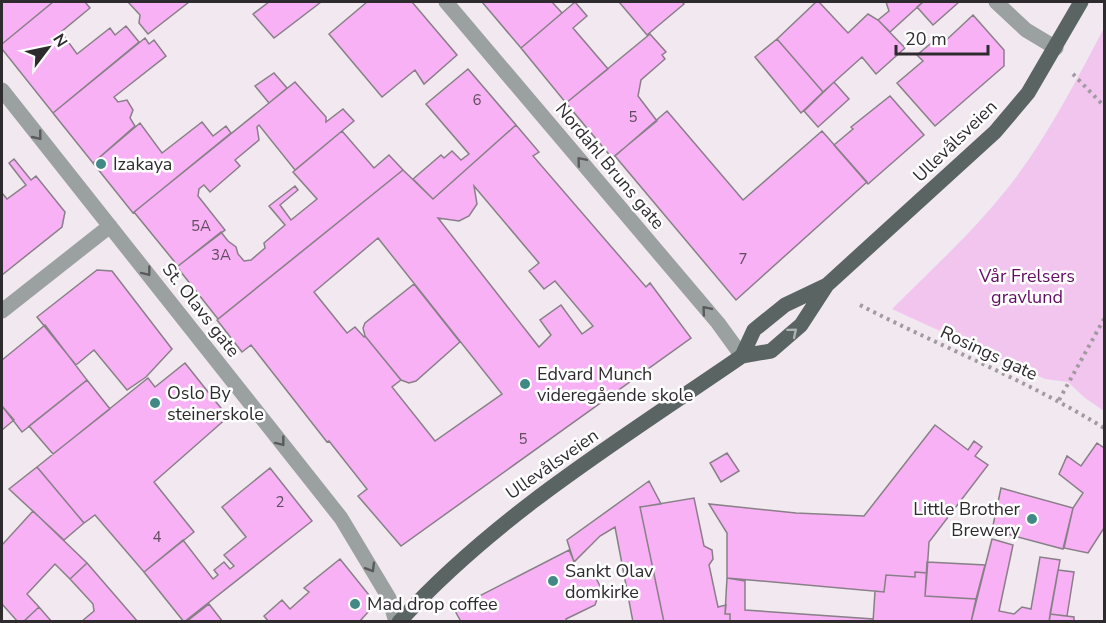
<svg xmlns="http://www.w3.org/2000/svg" width="1106" height="623" viewBox="0 0 1106 623" font-family="'Nunito Sans',sans-serif">
	<style>
		.green { fill: #f1c5ee }
		.building { fill: #f9b1f6; stroke: #887f87; stroke-width: 1.5; fill-rule: evenodd }
		.lines { fill: none; stroke-linecap: round; stroke-linejoin: round }
		.path { stroke: #a19aa0; stroke-width: 4; stroke-dasharray: 3 4.5; stroke-linecap: butt }
		.minor { stroke: #9ba1a0; stroke-width: 15 }
		.major { stroke: #596463; stroke-width: 15 }
		.oneway { stroke: #5a5a5c }
		.oneway2 { stroke: #acb2b1 }
		.poi-dot { fill: #418987; stroke: #fff; stroke-width: 2 }
		.labels { text-anchor: middle; dominant-baseline: central; stroke-width: 5; stroke-linejoin: round; paint-order: stroke }
		.number-label { font-size: 15px; fill: #614c60 }
		.street-label { font-size: 18px; fill: #2e2b2e; stroke: #fff }
		.poi-label { font-size: 18px; fill: #2e2b2e; stroke: #fff; text-anchor: start }
		.park-label { font-size: 18px; fill: #630c63; stroke: #fff }
	</style>
	<rect width="100%" height="100%" fill="#f1e8f0"/>
	<path class="green" d="M1104,28V411L1085,398L1068,382L1045,379L892,309C931,270 972,233 1007,189C1046,140 1075,83 1104,28Z"/>
	<path class="building" d="M2,2H53L2,44Z
		M53,2H85L90,8L61,32L77,54L110,28L115,35L126,26L139,42L53,113L2,49V44Z
		M128,2H189L148,34L139,23L140,15Z
		M269,2H321L274,38L253,14Z
		M367,2H412L457,55L424,84L415,70L382,97L329,34Z
		M482,2H552L562,13L521,48Z
		M575,2L587,16L573,28L608,69L566,103L521,48Z
		M619,2H682L684,4L647,35Z
		M816,2H819L848,33L868,14L878,20L905,48L876,74L862,57L823,92L777,39Z
		M886,2H923L890,32L878,20L889,11Z
		M923,2H959L933,25L917,7Z
		M973,15L1004,50V66L935,126L897,83L923,61L917,55L936,39L941,45Z
		M650,34L666,52L662,55L665,59L641,80L638,96L657,121L612,158L566,103Z
		M145,38L149,44L154,40L166,56L114,97L118,102L127,100L133,110L130,118L135,126L93,163L53,113Z
		M777,39L823,92L801,113L755,57Z
		M468,69L516,125L433,199L413,179L441,155L444,158L452,151L461,160L469,154L426,104Z
		M274,73L287,88L269,103L255,86Z
		M295,82L326,117V122L343,109L354,121L295,170L259,125L257,127L259,140L235,160L240,166L210,192L204,185L199,189L198,196L225,230L178,266L134,212Z
		M834,82L849,99L818,127L804,111Z
		M890,96L924,135L868,184L834,145L853,129L851,127Z
		M667,111L743,200L822,131L867,182L736,300L615,156Z
		M202,122L213,136L226,126L231,133L133,213L93,163L140,123L162,153Z
		M516,125L539,152L533,156L646,287L650,283L691,338L401,546L358,496L367,489L329,441L327,442L251,345L242,352L217,320L403,170L433,199ZM474,186L539,263L529,271L544,289L555,281L593,326L582,334L561,305L540,320L551,335L539,347L438,218L459,221L469,216L477,204ZM378,238L502,394L435,441L392,387L401,380L365,336L364,337L355,327L347,333L314,292Z
		M342,131L374,168L389,155L403,170L218,319L177,267L221,232L228,241L236,247L238,254L244,261L251,260L265,248L264,243L285,225L269,206L295,186L298,190L280,205L291,220L317,199L293,172Z
		M14,159L31,180L36,176L65,212L62,227L2,275V193L7,199L26,185L9,163Z
		M97,270L112,271L172,349L146,377L127,390L94,350L76,365L37,317Z
		M414,284L460,342L416,381L409,383L401,380L365,336L363,328L365,323Z
		M45,325L87,380L22,432L2,406V360Z
		M185,363L228,417L154,482L194,532L144,572L95,515L84,523L37,467L148,378L155,387Z
		M87,380L110,409L53,454L29,426Z
		M2,406L14,420L2,430Z
		M935,425L968,450L974,441L982,447L975,456L988,465L929,542L927,573L915,572V577L886,575L884,592L727,578V533L709,504L796,513L864,516Z
		M1097,443L1104,448V528L1088,553L1064,548L1073,508L1083,493L1059,474L1067,456L1081,466Z
		M727,453L739,471L721,482L710,463Z
		M37,467L84,523L64,540L9,489Z
		M270,468L312,521L184,622L144,572L183,540L213,579L218,575L214,570L224,562L230,569L234,566L224,555L246,537L222,507Z
		M649,481L661,504L640,507L664,622H633L615,527L600,536L574,562L567,540Z
		M1001,488L1073,508L1063,549L992,530Z
		M694,498L704,546L712,550L713,559L709,565L718,607L726,605L725,614H730V622H664L640,507Z
		M33,511L87,563L70,579L55,564L27,594L39,607L23,622H18L2,604V545Z
		M992,539L1013,545L999,611L1014,614L1022,607L1031,609L1040,557L1060,560L1049,622H971Z
		M569,550L577,568L594,574L601,588L595,605L566,619L567,622H457L460,620L454,609Z
		M340,559L369,595V611L359,622H269L264,616L282,600L290,609L309,592L304,588Z
		M927,562L985,565L976,599L925,596Z
		M87,563L138,622H81L94,611L93,604L70,579Z
		M1058,570L1074,572L1067,616L1050,614Z
		M915,572L927,573L925,596L976,599L971,622H873L875,591L884,592L886,575L915,577Z
		M727,578L745,581V610L873,619V622H730V614H725Z
		M209,604L223,622H186Z
		M39,607L52,622H23Z
		M1050,614L1074,617V622H1049Z"/>
	<g class="lines">
		<path class="path" d="M1073,74L1104,106
			M860,305C941,347 1027,380 1104,428
			M1059,400L1104,319"/>
		<path class="minor" d="M446,2L718,323L742,356
			M996,2L1026,30L1056,48
			M2,90L341,518L389,598L396,622
			M2,311L110,226"/>
		<path class="major" d="M742,356L754,330L785,305L827,285L995,132L1028,93L1081,2
			M399,622C497,514 623,438 742,356L771,351L801,325L827,285"/>
	</g>
	<defs><path id="oneway-chevron" d="M-2-3.5L2.5 0L-2 3.5" fill="none" stroke-width="1.6" stroke-linecap="round" stroke-linejoin="round" transform="scale(1.5)"/></defs>
	<g class="oneway">
		<use href="#oneway-chevron" transform="translate(38 136) rotate(51)"/>
		<use href="#oneway-chevron" transform="translate(581 161) rotate(-130)"/>
		<use href="#oneway-chevron" transform="translate(147 272) rotate(52)"/>
		<use href="#oneway-chevron" transform="translate(706 310) rotate(-130)"/>
		<use href="#oneway-chevron" transform="translate(281 442) rotate(52)"/>
		<use href="#oneway-chevron" transform="translate(371 568) rotate(59)"/>
	</g>
	<use class="oneway2" href="#oneway-chevron" transform="translate(793 332) rotate(-40)"/>
	<g class="poi-dot">
		<circle cx="101" cy="164" r="6"/>
		<circle cx="525" cy="384" r="6"/>
		<circle cx="155" cy="403" r="6"/>
		<circle cx="1032" cy="519" r="6"/>
		<circle cx="553" cy="581" r="6"/>
		<circle cx="355" cy="604" r="6"/>
	</g>
	<g class="labels">
		<g class="number-label">
			<text x="477" y="100">6</text>
			<text x="633" y="117">5</text>
			<text x="201" y="226">5A</text>
			<text x="221" y="255">3A</text>
			<text x="743" y="259">7</text>
			<text x="523" y="439">5</text>
			<text x="280" y="502">2</text>
			<text x="157" y="537">4</text>
		</g>
		<g class="street-label">
			<text transform="translate(955 141) rotate(-44)">Ullevålsveien</text>
			<text transform="translate(610 166) rotate(50)">Nordahl Bruns gate</text>
			<text transform="translate(201 310) rotate(52)">St. Olavs gate</text>
			<text transform="translate(989 353) rotate(25)">Rosings gate</text>
			<text transform="translate(552 464) rotate(-35)">Ullevålsveien</text>
		</g>
		<g class="poi-label">
			<text x="113" y="164">Izakaya</text>
			<text x="537" y="374">Edvard Munch<tspan x="537" dy="21">videregående skole</tspan></text>
			<text x="167" y="393">Oslo By<tspan x="167" dy="21">steinerskole</tspan></text>
			<text x="1020" y="509" text-anchor="end">Little Brother<tspan x="1020" dy="21">Brewery</tspan></text>
			<text x="565" y="571">Sankt Olav<tspan x="565" dy="21">domkirke</tspan></text>
			<text x="367" y="604">Mad drop coffee</text>
		</g>
		<g class="park-label">
			<text x="1027" y="276">Vår Frelsers<tspan x="1027" dy="21">gravlund</tspan></text>
		</g>
	</g>
	<rect width="1106" height="623" fill="none" stroke="#2e2b2e" stroke-width="6"/>
	<g transform="translate(48 48) rotate(58)" stroke="#ffffff" stroke-width="4.5" paint-order="stroke">
	<path d="M0-4.5L10 22L0 15L-10 22Z" fill="#2e2b2e"/>
	<text y="-9" font-size="16" font-weight="bold" text-anchor="middle" fill="#2e2b2e">N</text>
	</g>
	<path d="M896 45v9h92v-9" fill="none" stroke="#2e2b2e" stroke-width="3"/>
	<text x="905" y="45" font-size="18" fill="#2e2b2e" stroke="#ffffff" stroke-width="4.5" paint-order="stroke">20 m</text>
</svg>
